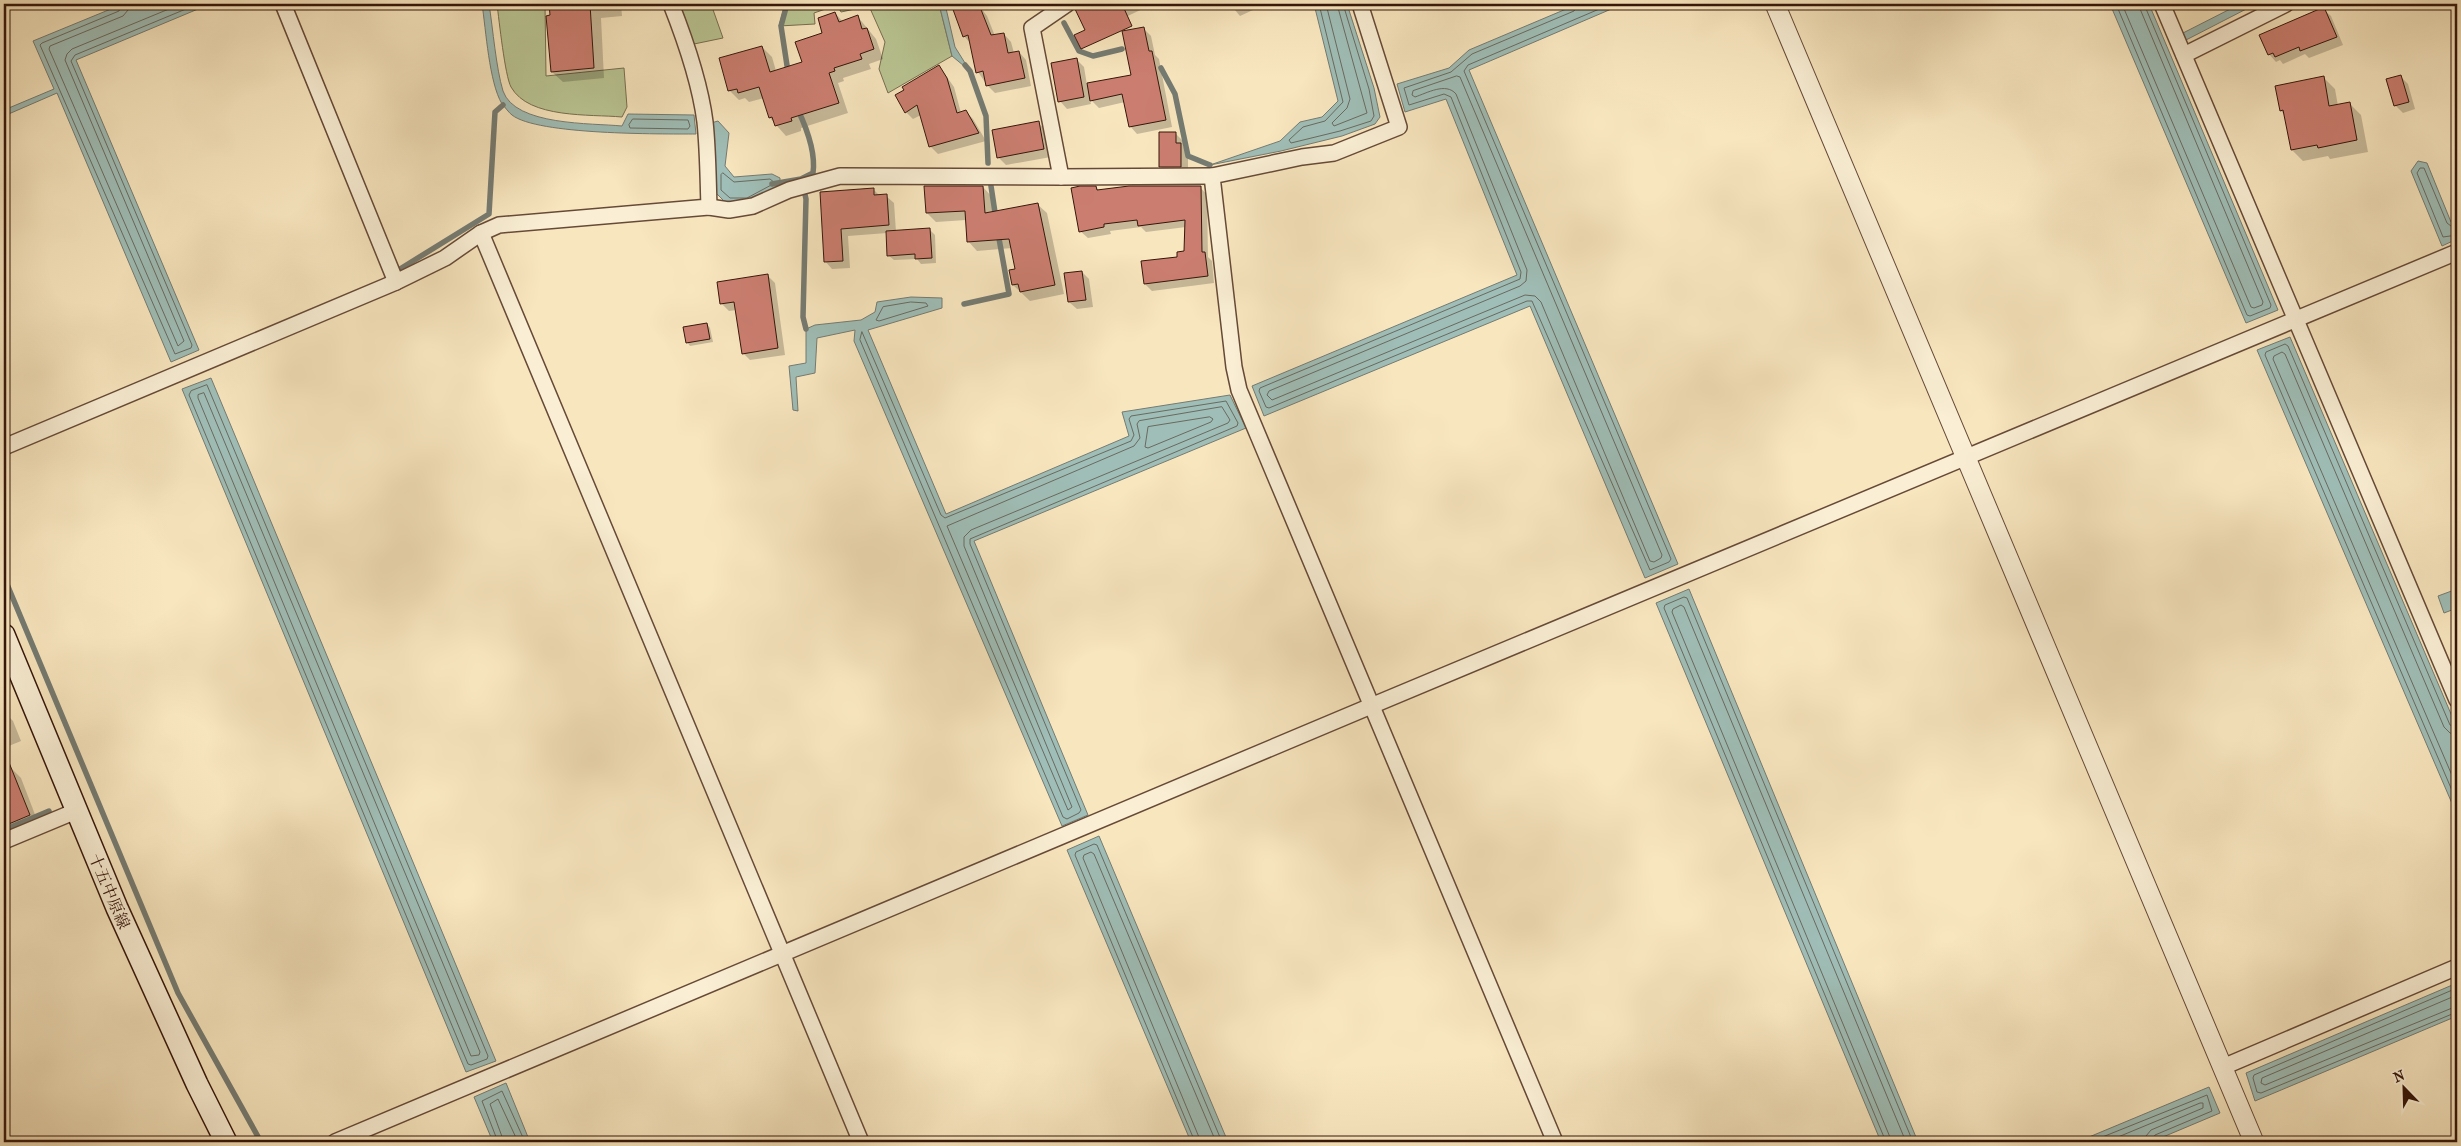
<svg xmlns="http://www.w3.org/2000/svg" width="2461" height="1146" viewBox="0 0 2461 1146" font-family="'IM FELL French Canon','Noto Serif JP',serif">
  <rect width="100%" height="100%" fill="#f8e6bf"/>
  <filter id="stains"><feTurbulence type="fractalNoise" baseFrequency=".004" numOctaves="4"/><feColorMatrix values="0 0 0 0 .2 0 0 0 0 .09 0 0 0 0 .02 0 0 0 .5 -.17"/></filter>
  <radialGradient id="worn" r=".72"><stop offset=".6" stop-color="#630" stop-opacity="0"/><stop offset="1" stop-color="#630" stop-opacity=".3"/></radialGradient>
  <g fill="#bac694" stroke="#786e4f">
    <path d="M 497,4 L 545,4 L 546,76 L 624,68 L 627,107 L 622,117 C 590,114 529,119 511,87 C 505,76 499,20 497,4 Z"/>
    <polygon points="680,4 711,4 723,38 694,44"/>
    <polygon points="785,4 939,4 952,56 888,93 879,69 885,42 869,6 841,12 837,5 814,13 815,24 779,26"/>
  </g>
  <g fill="#9fbeb7" stroke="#757b72">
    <polygon points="123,4 210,4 76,60 199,350 171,362 57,93 4,116 4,110 54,89 33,41"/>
    <path d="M 482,4 L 489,4 C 493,29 496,68 503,91 C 515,126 592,123 622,126 L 628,114 L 694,115 L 696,134 C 661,134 537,135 512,115 C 509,113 505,107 502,104 C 489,82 486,30 482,4 Z"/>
    <polygon points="939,4 945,4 955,47 970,71 952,56"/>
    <polygon points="1314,4 1347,4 1374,88 1380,117 1375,124 1342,136 1281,151 1210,165 1280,141 1300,122 1322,117 1338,101"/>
    <polygon points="1578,4 1623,4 1469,70 1678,564 1645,578 1530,306 1264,416 1252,386 1517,275 1446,99 1405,112 1397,84 1449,68 1469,50"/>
    <polygon points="2110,4 2149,4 2278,310 2246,323"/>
    <polygon points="2240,4 2256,4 2186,40 2183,33"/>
    <polygon points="718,121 729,133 725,166 734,177 772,174 780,178 780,188 748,203 727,204 716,193 711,123"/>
    <polygon points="2418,161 2427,163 2451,222 2457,219 2457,239 2442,246 2411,171"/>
    <polygon points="911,297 942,298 942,308 868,330 946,514 1129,436 1122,412 1230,395 1246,428 974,541 1088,815 1062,826 854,341 855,330 817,338 815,373 796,377 798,411 793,410 789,366 806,363 806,329 815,325 861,320 875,312 877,302"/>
    <polygon points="2290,337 2457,728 2457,815 2257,350"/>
    <polygon points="211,378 496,1061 466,1072 182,389"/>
    <polygon points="1689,589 1918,1142 1881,1142 1656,603"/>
    <polygon points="2457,589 2457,608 2444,613 2438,596"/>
    <polygon points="1099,836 1228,1142 1191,1142 1067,850"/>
    <polygon points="2457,983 2457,1016 2255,1101 2246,1073"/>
    <polygon points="506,1083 530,1142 493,1142 474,1097"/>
    <polygon points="2209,1087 2220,1113 2151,1142 2077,1142"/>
  </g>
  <g fill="#0003">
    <polygon points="550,4 621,4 622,16 601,18 604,78 563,82 552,72"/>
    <polygon points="952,4 978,4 987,16 995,36 1004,34 1011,42 1014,53 1019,52 1026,60 1031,86 995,93 987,85 978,72 971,44 964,36"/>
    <polygon points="1090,4 1153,4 1092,33 1077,10"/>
    <polygon points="1214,4 1230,4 1220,9"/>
    <polygon points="1230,4 1266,4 1240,16"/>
    <polygon points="2323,9 2331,16 2343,45 2309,58 2305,54 2283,64 2280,60 2276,62 2269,54"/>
    <polygon points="835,13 843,22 858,17 876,39 883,59 869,64 871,69 843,78 844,81 838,83 848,113 801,128 801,131 786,136 770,118 764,98 749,102 745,98 739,100 729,90 762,47 772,57 776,71 803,63 824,34"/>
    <polygon points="1143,28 1151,36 1155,55 1159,59 1172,127 1137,134 1130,126 1125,102 1099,108 1089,98 1091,104 1067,109 1060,101 1076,59 1084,67 1087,85 1132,76"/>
    <polygon points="939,66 954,87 961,113 965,111 973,119 986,141 938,154 930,146 921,115 913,119 906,112"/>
    <polygon points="2323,77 2335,89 2338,106 2349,103 2361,115 2368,152 2330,159 2328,156 2303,161 2292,150 2285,115 2281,111"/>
    <polygon points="2401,77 2408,84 2415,109 2403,113 2395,105"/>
    <polygon points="1038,123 1046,130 1051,157 1006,165 999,158"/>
    <polygon points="1176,134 1183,141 1183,146 1188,152 1188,174 1168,174 1160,166"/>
    <polygon points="983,187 992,197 993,213 1037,204 1047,213 1064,294 1030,301 1013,285 1011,271 1016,270 1012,248 977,251 968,241 966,220 936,222 927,213"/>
    <polygon points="1096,187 1099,191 1200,187 1207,195 1208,257 1212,261 1214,283 1152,291 1145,284 1186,252 1186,227 1146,232 1141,227 1110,231 1111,234 1088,238 1080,231"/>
    <polygon points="873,189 880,196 886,196 894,203 896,232 929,229 935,235 936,263 921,264 917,259 894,260 888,255 887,233 848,236 850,268 832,269 825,261 821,194"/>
    <polygon points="1082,272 1089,279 1093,307 1077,309 1069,302"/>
    <polygon points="768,276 775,283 785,355 750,360 743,353 737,310 729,311 722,304 719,283"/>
    <polygon points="707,324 710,328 713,342 690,346 687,342"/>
    <polygon points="4,712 13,721 21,741 4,748"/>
    <polygon points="11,768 21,778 39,825 4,840 4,770"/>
  </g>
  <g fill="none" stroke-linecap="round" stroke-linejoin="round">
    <g stroke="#6a6a60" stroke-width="1">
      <polyline points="122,4 119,11 42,43 40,45 175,354 191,348 192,345 71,61 75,55 198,4"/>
      <polyline points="129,4 128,10 123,16 50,46 49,49 178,346 184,341 65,60 67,54 72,49 181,4"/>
      <polyline points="1319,4 1343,102 1325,121 1303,127 1289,140 1291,143 1340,131 1371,121 1374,116 1369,89 1343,4"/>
      <polyline points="1326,4 1350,99 1347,108 1332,123 1334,126 1367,113 1337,4"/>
      <polyline points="1578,4 1574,11 1472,54 1451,72 1404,88 1409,105 1444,94 1451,97 1521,272 1520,279 1260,388 1259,391 1266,407 1269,408 1527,301 1532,301 1650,570 1669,562 1671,559 1464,71 1468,65 1611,4"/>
      <polyline points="2116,4 2247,315 2250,316 2270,308 2271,305 2144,4"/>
      <polyline points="2122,4 2251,307 2254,308 2262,305 2263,302 2138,4"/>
      <path d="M 1457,76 L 1460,77 L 1662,555 L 1661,558 L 1654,562 L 1650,561 L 1541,302 L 1535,296 L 1525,295 L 1272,400 L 1267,395 L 1269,391 L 1520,286 L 1526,281 L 1527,270 L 1456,94 C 1446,82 1427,93 1415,97 L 1412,95 L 1413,91 Z"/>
      <polygon points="633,119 688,120 690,126 688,129 630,128 629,125"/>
      <polygon points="723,173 734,182 770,179 775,183 747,198 730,198 721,190 721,175"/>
      <polyline points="2457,225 2451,226 2447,223 2424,168 2420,168 2417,173 2443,237 2457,235"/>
      <polygon points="911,302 926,303 928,306 879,321 876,320 883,307"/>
      <polygon points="862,332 941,515 945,518 1131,441 1134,435 1129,419 1131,416 1226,401 1238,423 1237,426 970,539 970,544 1081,810 1079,813 1067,819 1063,817 860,340"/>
      <polygon points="207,385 488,1056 487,1059 471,1065 468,1064 189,395 191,391"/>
      <polygon points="204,393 480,1052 479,1055 471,1056 198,398 198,395"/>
      <polygon points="1222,407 1230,420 1228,423 971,530 964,537 964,546 1072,807 1068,810 947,526 1134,446 1140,438 1137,424 1139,421"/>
      <polygon points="1210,417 1213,419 1211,422 1148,448 1145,447 1148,427"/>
      <polyline points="2457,728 2450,725 2288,346 2285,344 2266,352 2265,355 2457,802"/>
      <polyline points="2457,735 2450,733 2444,727 2285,354 2282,352 2274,356 2273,359 2457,787"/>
      <polyline points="2457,988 2254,1075 2253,1078 2257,1092 2261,1093 2457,1012"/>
      <polyline points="2457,995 2262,1078 2261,1083 2265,1085 2457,1006"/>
      <polyline points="498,1142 482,1101 502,1091 525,1142"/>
      <polyline points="504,1142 490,1104 498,1099 518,1142"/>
      <polyline points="1195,1142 1075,855 1076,852 1094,844 1097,845 1222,1142"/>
      <polyline points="1201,1142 1083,858 1084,855 1091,852 1094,854 1216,1142"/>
      <polyline points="1886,1142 1664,608 1665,605 1684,597 1687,598 1913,1142"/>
      <polyline points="1892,1142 1672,612 1673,609 1681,605 1684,607 1906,1142"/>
      <polyline points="2090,1142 2207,1095 2212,1111 2155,1135 2151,1142"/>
      <polyline points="2106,1142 2200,1103 2203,1103 2203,1108 2151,1130 2146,1136 2145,1142"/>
    </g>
    <g stroke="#757b72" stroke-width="5.5">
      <polyline points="787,4 781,26 788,72"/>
      <polyline points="1064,23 1079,51 1093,56 1122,49"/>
      <polyline points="965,65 970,71 986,116 988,163"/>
      <polyline points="1161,68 1175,94 1188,156 1210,165"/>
      <path d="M 772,184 L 801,179 L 813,173 C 816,152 807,129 798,110"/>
      <polyline points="991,186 996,219"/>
      <polyline points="804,190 806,199 803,317 806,329"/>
      <polyline points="400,269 489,214 495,112 503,105"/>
      <polyline points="964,304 1009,294 998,233"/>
      <polyline points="4,577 178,993 261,1142"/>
      <polyline points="4,830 49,811"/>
    </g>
  </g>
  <g fill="#cb7e70" stroke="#35160a">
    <polygon points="549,4 590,4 594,68 551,72 546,16 550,15"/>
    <polygon points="951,4 974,4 976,9 980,7 991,35 1004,33 1008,53 1019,51 1025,78 986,86 983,71 976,73 968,35 963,37"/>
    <polygon points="1087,4 1122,4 1132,26 1081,49 1074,35 1085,30 1075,9"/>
    <polygon points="2324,7 2337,37 2300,51 2299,47 2275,57 2273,53 2268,55 2259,35"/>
    <polygon points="835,12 839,22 858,15 862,29 867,28 874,49 860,54 862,59 834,68 835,71 829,73 839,103 791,118 792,121 775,126 772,117 769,118 759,87 738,93 737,89 728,91 719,58 762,46 770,72 802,62 795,42 822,33 818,18"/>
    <polygon points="1144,27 1149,51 1152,51 1166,120 1129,127 1122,94 1090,101 1087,83 1131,75 1122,31"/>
    <polygon points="1077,58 1084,97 1058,102 1051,63"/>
    <polygon points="939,65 947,78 957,113 966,110 979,133 929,147 917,105 905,113 895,95 904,90 902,87"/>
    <polygon points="2401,75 2409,102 2394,106 2386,79"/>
    <polygon points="2324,76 2329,106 2350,102 2357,140 2318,148 2317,145 2291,150 2283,110 2280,111 2275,86"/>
    <polygon points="1039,121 1044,149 997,158 992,130"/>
    <polygon points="1159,132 1176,132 1176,143 1181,143 1181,167 1159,167"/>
    <polygon points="924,186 983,186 985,213 1038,203 1055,285 1020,292 1018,284 1012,285 1009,270 1015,269 1009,239 967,242 965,211 926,213"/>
    <polygon points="1080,186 1096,186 1097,190 1129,186 1201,186 1202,252 1205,252 1208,276 1144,284 1141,261 1177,257 1177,252 1184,251 1185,220 1138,226 1137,220 1104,224 1104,227 1079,232 1071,188"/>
    <polygon points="874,188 874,195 887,194 889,225 841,229 843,261 824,262 820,192"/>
    <polygon points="930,228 932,258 915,259 915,254 887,256 886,231"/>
    <polygon points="1082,271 1086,300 1068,302 1064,273"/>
    <polygon points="768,274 778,348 742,354 734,302 720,304 717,282"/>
    <polygon points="707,323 710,339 686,343 683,327"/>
    <polygon points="4,750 30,815 4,826"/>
  </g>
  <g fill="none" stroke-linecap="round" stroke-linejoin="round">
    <g stroke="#664a37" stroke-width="18">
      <g id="minor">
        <polyline points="283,4 396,282"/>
        <polyline points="1067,4 1032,28 1061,177 1212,176"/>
        <polyline points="1360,4 1399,127 1334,153 1302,157 1212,176 1234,367 1239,390 1555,1142"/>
        <polyline points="2162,4 2457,700"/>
        <polyline points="2184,55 2286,4"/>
        <polyline points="709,207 729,210 753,206 789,190 840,176 1061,177"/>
        <polyline points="481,233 861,1142"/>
        <path d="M 4,447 L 396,282 L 445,258 L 481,233 L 499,225 L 709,207 C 708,179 708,150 705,122 C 700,82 686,42 671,4"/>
        <polyline points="4,841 76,811"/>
        <polyline points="2223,1067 2457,967"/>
        <polyline points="335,1142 1371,706 2457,252"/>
      </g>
    </g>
    <g stroke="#664a37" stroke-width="21">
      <path id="tertiary" d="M 1775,4 C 1934,383 2095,762 2254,1142"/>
    </g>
    <g stroke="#35160a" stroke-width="24">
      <polyline id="secondary" points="4,635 117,908 197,1084 226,1142"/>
    </g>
    <use href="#minor" stroke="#faefd5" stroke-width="15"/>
    <use href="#tertiary" stroke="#faefd5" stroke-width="19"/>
    <use href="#secondary" stroke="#faefd5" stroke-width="21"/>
  </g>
  <g text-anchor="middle" stroke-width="4" stroke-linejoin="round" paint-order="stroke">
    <g font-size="16" fill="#35160a" stroke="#faefd5">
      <text transform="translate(110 891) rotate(67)" y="6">十五中原線</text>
    </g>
  </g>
  <rect width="2461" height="1146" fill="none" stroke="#f8e6bf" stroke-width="20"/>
  <rect x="5" y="5" width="2451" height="1136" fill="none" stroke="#35160a" stroke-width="2.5"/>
  <rect x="10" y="10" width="2441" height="1126" fill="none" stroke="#35160a"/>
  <g transform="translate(2404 1088) rotate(337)" stroke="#faefd5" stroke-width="4" paint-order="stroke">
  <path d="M0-4L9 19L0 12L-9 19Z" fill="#35160a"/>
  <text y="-8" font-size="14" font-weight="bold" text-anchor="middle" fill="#35160a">N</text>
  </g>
  <rect width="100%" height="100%" filter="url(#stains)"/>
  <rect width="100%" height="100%" fill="url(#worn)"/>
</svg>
